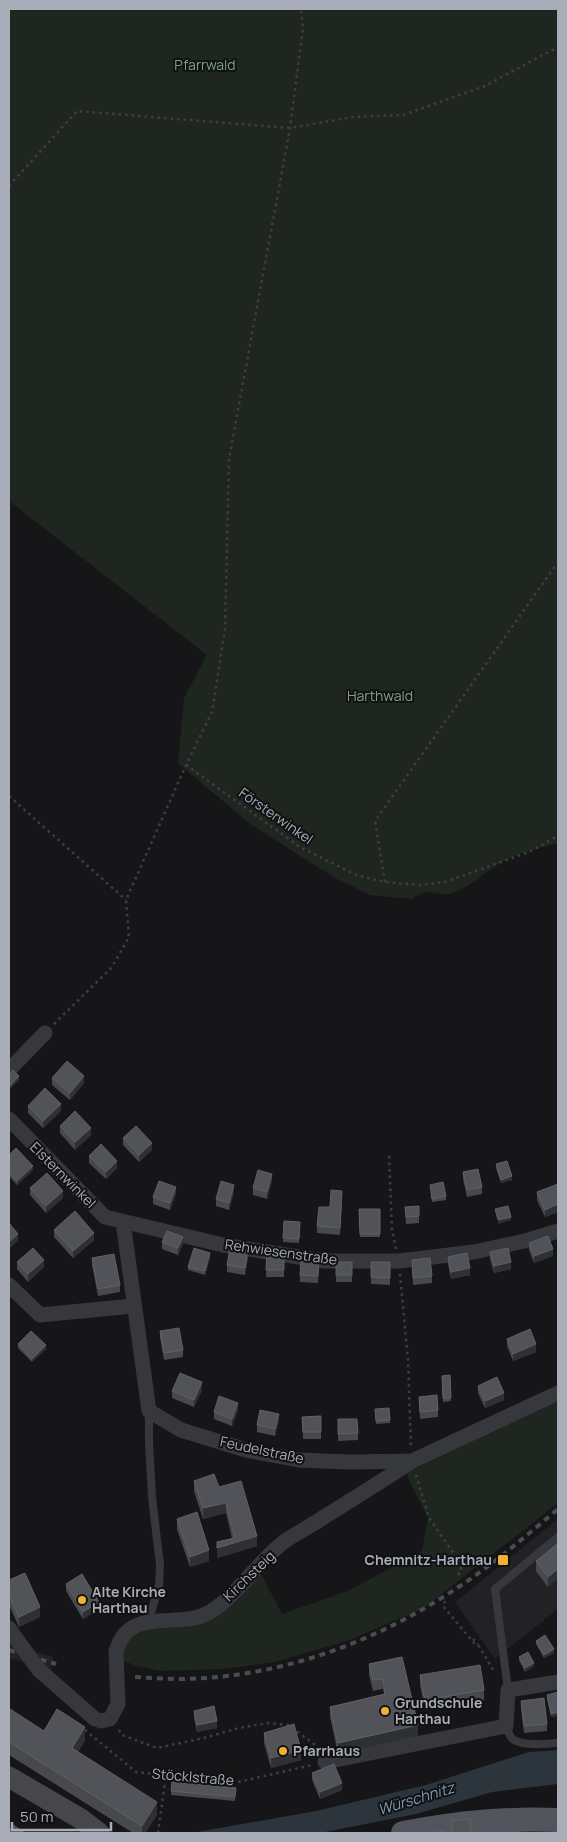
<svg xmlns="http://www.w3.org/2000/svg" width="567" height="1842" viewBox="0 0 567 1842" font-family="Manrope,sans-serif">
  <rect width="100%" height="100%" fill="#161618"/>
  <g fill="#222225">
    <polygon points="558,1519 558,1609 495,1659 455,1602"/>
    <polygon points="9,1643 53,1657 52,1672 9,1658"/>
  </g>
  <g fill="#1e261f">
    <path d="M 9,9 L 558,9 L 558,843 C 542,848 514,854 500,863 C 483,874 472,886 452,893 C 438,898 429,885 412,899 L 370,895 L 335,878 L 250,824 L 178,763 L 184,698 L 207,655 L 9,501 Z"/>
    <polygon points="558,1393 558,1503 424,1608 347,1641 275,1662 223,1669 161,1671 136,1666 122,1660 123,1648 136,1632 151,1627 171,1628 189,1625 260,1572 282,1614 348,1591 422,1551 428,1518 407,1476 412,1461"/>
  </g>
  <polygon fill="#2c353c" points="558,1750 558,1784 492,1792 416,1814 320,1833 191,1833 316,1811 426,1785 529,1752"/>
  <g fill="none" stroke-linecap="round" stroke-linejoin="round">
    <g stroke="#3d3f44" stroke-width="2.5" stroke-dasharray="2.5 4" stroke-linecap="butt">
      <polyline points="9,186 77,111 290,128 353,117 403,115 485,86 558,47"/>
      <polyline points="186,765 300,847 356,875 385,882 421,885 445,882 529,852 558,836"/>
      <polyline points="9,796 126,900"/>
      <polyline points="385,882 375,821 558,562"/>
      <polyline points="54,1024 112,967 129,937 126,900 186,765 212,712 225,629 229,459 290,128 303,28 301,9"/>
      <polyline points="389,1156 392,1230 396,1249"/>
      <polyline points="400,1274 408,1360 411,1448"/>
      <polyline points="416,1475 429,1518 461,1564 461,1572 455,1577"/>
      <polyline points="445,1601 443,1606 474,1643 479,1646 495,1673"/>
      <polyline points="473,1639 478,1645"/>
      <polyline points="85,1730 136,1772 234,1783 312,1765"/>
      <polyline points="119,1730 122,1735 157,1748 204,1738 239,1728 268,1723 288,1725 313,1743 320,1751"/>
      <polyline points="158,1833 166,1775"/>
    </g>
    <g stroke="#37383d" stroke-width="8">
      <polyline points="149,1411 149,1443 152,1497 160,1565 159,1585 149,1620"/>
      <polyline points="508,1690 495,1589 558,1537"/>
      <path d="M 506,1726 C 507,1729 509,1734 511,1737 C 518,1747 547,1744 558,1743"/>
    </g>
    <g stroke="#37383d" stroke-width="15">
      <polyline points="9,1070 45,1033"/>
      <polyline points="9,1119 105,1217 223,1245 324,1261 399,1261 474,1252 525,1241 558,1231"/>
      <polyline points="123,1222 149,1411 181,1430 246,1450 299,1460 350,1462 412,1461 558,1393"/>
      <polyline points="9,1285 40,1315 133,1306"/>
      <polyline points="9,1628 20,1644"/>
      <path d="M 39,1670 L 95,1719 L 101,1721 L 110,1719 L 118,1704 L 116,1652 C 128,1604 179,1631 210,1612 C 237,1596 259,1560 285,1541 C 297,1533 311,1526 324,1517 C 353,1499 382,1481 411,1462"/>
      <polyline points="325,1762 506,1726 508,1690 558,1682"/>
    </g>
    <polyline stroke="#45474d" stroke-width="21" points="9,1777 81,1819 99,1833"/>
    <path stroke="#53555c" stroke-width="24" d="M 403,1833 C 457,1823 502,1818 558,1820"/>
    <g stroke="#4a4c52" stroke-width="4" stroke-dasharray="6 5" stroke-linecap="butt">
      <polyline points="9,1650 56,1664"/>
      <path d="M 135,1677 C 151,1678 167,1679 184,1679 C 284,1677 381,1640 463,1584 C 496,1562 527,1535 558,1509"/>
    </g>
    <polyline stroke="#37383d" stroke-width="15" points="20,1644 39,1670"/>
  </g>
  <g fill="#47494d">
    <polygon points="52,1078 84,1083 70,1100 52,1085"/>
    <polygon points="28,1106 61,1111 43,1128 28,1113"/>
    <polygon points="60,1126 91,1135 75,1150 60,1133"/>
    <polygon points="123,1138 152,1150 139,1162 123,1145"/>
    <polygon points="9,1155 33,1170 17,1185 9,1176"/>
    <polygon points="89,1156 117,1168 106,1179 89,1163"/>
    <polygon points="496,1164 512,1180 501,1183 496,1168"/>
    <polygon points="463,1172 482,1187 482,1194 467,1197 463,1179"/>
    <polygon points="272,1181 267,1199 253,1195 253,1188"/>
    <polygon points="558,1184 558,1212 545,1217 537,1200 537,1192"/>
    <polygon points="430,1185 446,1196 446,1200 432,1202"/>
    <polygon points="30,1188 63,1198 46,1213 30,1195"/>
    <polygon points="234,1192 229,1210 216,1206 216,1199"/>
    <polygon points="176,1194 170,1210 153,1204 153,1197"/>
    <polygon points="342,1198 340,1235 317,1233 317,1226 330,1207"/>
    <polygon points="419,1206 419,1223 406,1224 405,1207"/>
    <polygon points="359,1209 380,1209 380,1237 360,1237"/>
    <polygon points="284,1221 300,1222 299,1243 283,1242"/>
    <polygon points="54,1230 94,1240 73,1258 54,1237"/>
    <polygon points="162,1242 183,1244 178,1255 162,1249"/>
    <polygon points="529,1243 553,1256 534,1263 529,1250"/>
    <polygon points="490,1252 511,1269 494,1273 490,1259"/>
    <polygon points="267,1253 284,1254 284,1277 266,1277"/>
    <polygon points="210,1257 205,1275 188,1270 188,1267"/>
    <polygon points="448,1257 470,1275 451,1279 448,1264"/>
    <polygon points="92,1258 120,1285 120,1292 98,1296 92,1265"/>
    <polygon points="248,1258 245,1275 227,1272 227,1265"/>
    <polygon points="412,1260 432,1276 432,1283 413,1285"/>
    <polygon points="17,1262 44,1267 28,1282 17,1269"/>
    <polygon points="352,1262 352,1282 336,1282 336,1275"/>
    <polygon points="371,1262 390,1262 390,1285 371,1284"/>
    <polygon points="319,1266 318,1283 300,1282 300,1275"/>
    <polygon points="160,1331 183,1350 183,1357 164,1360 160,1338"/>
    <polygon points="507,1339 536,1352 513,1361 507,1346"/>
    <polygon points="18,1344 46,1349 32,1362 18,1348"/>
    <polygon points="450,1375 451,1401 443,1402 442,1376"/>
    <polygon points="478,1386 504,1400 485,1408 478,1393"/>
    <polygon points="202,1390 194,1407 172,1398 172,1391"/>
    <polygon points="419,1397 438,1410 438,1417 420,1419"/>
    <polygon points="375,1409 390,1420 390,1423 376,1424"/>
    <polygon points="238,1410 232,1426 214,1419 214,1412"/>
    <polygon points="321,1416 321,1439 303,1439 302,1417"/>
    <polygon points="338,1419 358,1433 358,1440 338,1441"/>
    <polygon points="279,1421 275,1436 257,1432 257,1425"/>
    <polygon points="194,1481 219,1487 257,1546 217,1558 217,1542 232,1538 226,1513 203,1519 194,1491"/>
    <polygon points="177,1519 209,1561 190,1567 177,1529"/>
    <polygon points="558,1543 548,1587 536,1571 536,1561"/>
    <polygon points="9,1580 40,1617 19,1627 9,1605"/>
    <polygon points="66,1584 99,1609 83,1619 66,1591"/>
    <polygon points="536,1641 554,1653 544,1658 536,1644"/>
    <polygon points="402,1657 418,1736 338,1754 330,1717 330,1707 384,1694 383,1689 373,1691 369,1675 369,1664"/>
    <polygon points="519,1657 534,1666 525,1672 519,1660"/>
    <polygon points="420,1675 484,1690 484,1700 425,1710 420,1685"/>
    <polygon points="558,1692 558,1716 551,1717 547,1699 547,1695"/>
    <polygon points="521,1701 547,1724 547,1731 524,1733 521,1708"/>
    <polygon points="9,1711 44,1731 85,1740 78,1752 157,1815 145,1833 133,1833 9,1755"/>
    <polygon points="194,1711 217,1728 197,1732 194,1718"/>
    <polygon points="264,1733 301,1760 271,1768 264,1743"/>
    <polygon points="312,1773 342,1790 320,1799 312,1780"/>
    <polygon points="172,1782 236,1788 235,1801 171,1795"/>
  </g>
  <g fill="#2f3033">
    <polygon points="19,1076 19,1080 9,1090 9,1087"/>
    <polygon points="84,1076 84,1083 70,1100 70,1093"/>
    <polygon points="61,1104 61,1111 43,1128 43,1121"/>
    <polygon points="91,1128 91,1135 75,1150 75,1142"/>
    <polygon points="152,1143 152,1150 139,1162 139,1155"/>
    <polygon points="117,1161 117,1168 106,1179 106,1172"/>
    <polygon points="33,1166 33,1170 17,1185 17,1181"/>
    <polygon points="272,1174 272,1181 267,1199 267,1192"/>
    <polygon points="512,1176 512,1180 501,1183 501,1180"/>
    <polygon points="234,1185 234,1192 229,1210 229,1203"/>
    <polygon points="176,1187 176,1194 170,1210 170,1203"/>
    <polygon points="63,1191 63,1198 46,1213 46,1206"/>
    <polygon points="558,1204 558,1212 545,1217 545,1210"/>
    <polygon points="511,1217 511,1220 498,1224 498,1220"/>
    <polygon points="94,1233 94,1240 73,1258 73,1251"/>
    <polygon points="18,1234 18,1241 9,1249 9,1242"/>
    <polygon points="183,1237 183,1244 178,1255 178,1248"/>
    <polygon points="553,1249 553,1256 534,1263 534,1256"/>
    <polygon points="248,1251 248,1258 245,1275 245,1268"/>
    <polygon points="210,1253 210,1257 205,1275 205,1271"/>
    <polygon points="44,1260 44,1267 28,1282 28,1274"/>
    <polygon points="511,1262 511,1269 494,1273 494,1266"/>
    <polygon points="470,1268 470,1275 451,1279 451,1272"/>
    <polygon points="536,1344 536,1352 513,1361 513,1354"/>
    <polygon points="46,1345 46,1349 32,1362 32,1359"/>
    <polygon points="202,1382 202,1390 194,1407 194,1400"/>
    <polygon points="504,1393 504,1400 485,1408 485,1401"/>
    <polygon points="238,1403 238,1410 232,1426 232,1419"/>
    <polygon points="279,1414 279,1421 275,1436 275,1429"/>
    <polygon points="226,1503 226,1513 203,1519 203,1508"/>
    <polygon points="257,1536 257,1546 217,1558 217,1548"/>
    <polygon points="209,1550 209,1561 190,1567 190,1557"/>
    <polygon points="558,1569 558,1579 548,1587 548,1577"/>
    <polygon points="99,1602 99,1609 83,1619 83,1612"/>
    <polygon points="40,1607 40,1617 19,1627 19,1617"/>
    <polygon points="554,1649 554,1653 544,1658 544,1655"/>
    <polygon points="534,1663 534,1666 525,1672 525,1668"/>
    <polygon points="558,1712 558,1716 551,1717 551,1714"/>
    <polygon points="217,1721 217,1728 197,1732 197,1725"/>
    <polygon points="418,1725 418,1736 338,1754 338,1743"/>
    <polygon points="85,1727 85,1740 72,1761 72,1748"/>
    <polygon points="301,1750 301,1760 271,1768 271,1758"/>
    <polygon points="342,1783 342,1790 320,1799 320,1792"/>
    <polygon points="157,1802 157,1815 145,1833 142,1833 142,1826"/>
  </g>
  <g fill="#525359" stroke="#5f6168">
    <polygon points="67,1061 84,1076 70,1093 52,1078"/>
    <polygon points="13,1070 19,1076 9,1087 9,1074"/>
    <polygon points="45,1088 61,1104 43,1121 28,1106"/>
    <polygon points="75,1111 91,1128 75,1142 60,1126"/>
    <polygon points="136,1126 152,1143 139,1155 123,1138"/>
    <polygon points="101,1144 117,1161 106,1172 89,1156"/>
    <polygon points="16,1148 33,1166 17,1181 9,1172 9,1155"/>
    <polygon points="507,1161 512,1176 501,1180 496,1164"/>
    <polygon points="478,1169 482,1187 467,1190 463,1172"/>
    <polygon points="258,1170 272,1174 267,1192 253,1188"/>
    <polygon points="47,1173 63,1191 46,1206 30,1188"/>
    <polygon points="159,1181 176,1187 170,1203 153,1197"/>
    <polygon points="221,1181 234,1185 229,1203 216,1199"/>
    <polygon points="443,1182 446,1196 432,1199 430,1185"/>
    <polygon points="558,1184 558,1204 545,1210 537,1192"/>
    <polygon points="331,1190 342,1191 340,1228 317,1226 319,1207 330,1207"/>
    <polygon points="419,1206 419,1216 406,1217 405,1207"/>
    <polygon points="508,1206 511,1217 498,1220 495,1209"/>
    <polygon points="359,1209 380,1209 380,1234 360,1234"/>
    <polygon points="75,1211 94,1233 73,1251 54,1230"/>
    <polygon points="284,1221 300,1222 299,1239 283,1238"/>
    <polygon points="9,1223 18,1234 9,1242"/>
    <polygon points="167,1231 183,1237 178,1248 162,1242"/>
    <polygon points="548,1236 553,1249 534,1256 529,1243"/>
    <polygon points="33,1248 44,1260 28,1274 17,1262"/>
    <polygon points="194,1248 210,1253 205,1271 188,1267"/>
    <polygon points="230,1248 248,1251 245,1268 227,1265"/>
    <polygon points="508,1248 511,1262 494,1266 490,1252"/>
    <polygon points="267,1253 284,1254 284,1270 266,1270"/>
    <polygon points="467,1253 470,1268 451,1272 448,1257"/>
    <polygon points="114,1254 120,1285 98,1289 92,1258"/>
    <polygon points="301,1258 319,1259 318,1276 300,1275"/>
    <polygon points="430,1258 432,1276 413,1278 412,1260"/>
    <rect x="336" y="1262" width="16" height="13"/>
    <polygon points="371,1262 390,1262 390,1278 371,1277"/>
    <polygon points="179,1328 183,1350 164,1353 160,1331"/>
    <polygon points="530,1329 536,1344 513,1354 507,1339"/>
    <polygon points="31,1331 46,1345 32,1359 18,1344"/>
    <polygon points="180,1373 202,1382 194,1400 172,1391"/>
    <polygon points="450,1375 451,1398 443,1398 442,1376"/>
    <polygon points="497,1377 504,1393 485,1401 478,1386"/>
    <polygon points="437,1395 438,1410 420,1412 419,1397"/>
    <polygon points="219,1396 238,1403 232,1419 214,1412"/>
    <polygon points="389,1408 390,1420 376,1421 375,1409"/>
    <polygon points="260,1410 279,1414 275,1429 257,1425"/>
    <polygon points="321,1416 321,1432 303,1432 302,1417"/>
    <polygon points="338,1419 357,1419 358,1433 338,1434"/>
    <polygon points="214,1474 219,1487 241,1481 257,1536 217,1548 217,1542 235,1538 226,1503 203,1508 194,1481"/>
    <polygon points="197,1512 209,1550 190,1557 177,1519"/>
    <polygon points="558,1543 558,1569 548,1577 536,1561"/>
    <polygon points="25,1573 40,1607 19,1617 9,1595 9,1580"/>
    <polygon points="82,1574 99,1602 83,1612 66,1584"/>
    <polygon points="545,1635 554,1649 544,1655 536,1641"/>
    <polygon points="528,1652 534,1663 525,1668 519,1657"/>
    <polygon points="402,1657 418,1725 338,1743 330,1707 385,1694 383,1679 373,1680 369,1664"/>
    <polygon points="480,1665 484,1690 425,1700 420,1675"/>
    <polygon points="558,1692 558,1712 551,1714 547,1695"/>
    <polygon points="544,1698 547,1724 524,1726 521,1701"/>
    <polygon points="214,1706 217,1721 197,1725 194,1711"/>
    <polygon points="10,1709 44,1731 57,1709 85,1727 72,1748 157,1802 142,1826 9,1742 9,1711"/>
    <polygon points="294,1724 301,1750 271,1758 264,1733"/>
    <polygon points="334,1764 342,1783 320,1792 312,1773"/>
    <polygon points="172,1782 236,1788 235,1797 171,1791"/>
    <polygon points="470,1819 471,1833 453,1833 451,1821"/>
    <polygon points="13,1825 25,1833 9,1833 9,1832"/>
    <polygon points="444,1831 444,1833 429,1833"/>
  </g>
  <g fill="#f2b134" stroke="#111113" stroke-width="2">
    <rect x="497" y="1554" width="12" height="12" rx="2.5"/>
    <circle cx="82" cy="1600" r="5"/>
    <circle cx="385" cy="1711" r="5"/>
    <circle cx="283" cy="1751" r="5"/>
  </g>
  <g text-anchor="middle" stroke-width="4" stroke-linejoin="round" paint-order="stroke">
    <g font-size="14" fill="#7fa381" stroke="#111113">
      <text x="205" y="70">Pfarrwald</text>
      <text x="380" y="701">Harthwald</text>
    </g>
    <g font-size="14" fill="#a8adb8" stroke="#111113">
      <text transform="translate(276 816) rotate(35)" y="5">Försterwinkel</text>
      <text transform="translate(63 1175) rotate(45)" y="5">Elsternwinkel</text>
      <text transform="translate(281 1252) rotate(8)" y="5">Rehwiesenstraße</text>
      <text transform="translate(262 1450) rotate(12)" y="5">Feudelstraße</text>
      <text transform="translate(249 1576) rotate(-44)" y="5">Kirchsteig</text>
      <text transform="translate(193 1777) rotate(5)" y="5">Stöcklstraße</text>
    </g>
    <g font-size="14" font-weight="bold" fill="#a8adb8" stroke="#111113" text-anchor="start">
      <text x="492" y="1565" text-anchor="end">Chemnitz-Harthau</text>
      <text x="92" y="1597">Alte Kirche<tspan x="92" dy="16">Harthau</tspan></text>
      <text x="395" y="1708">Grundschule<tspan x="395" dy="16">Harthau</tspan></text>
      <text x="293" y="1756">Pfarrhaus</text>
    </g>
    <g font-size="15" font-style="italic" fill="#7f9bb3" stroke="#111113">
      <text transform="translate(416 1799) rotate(-17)" y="5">Würschnitz</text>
    </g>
  </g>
  <rect width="567" height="1842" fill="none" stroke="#a8adb8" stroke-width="20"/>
  <path d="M12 1822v8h99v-8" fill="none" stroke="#a8adb8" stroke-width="2.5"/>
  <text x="20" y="1822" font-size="15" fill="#a8adb8" stroke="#111113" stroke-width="4" paint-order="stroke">50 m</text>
</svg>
